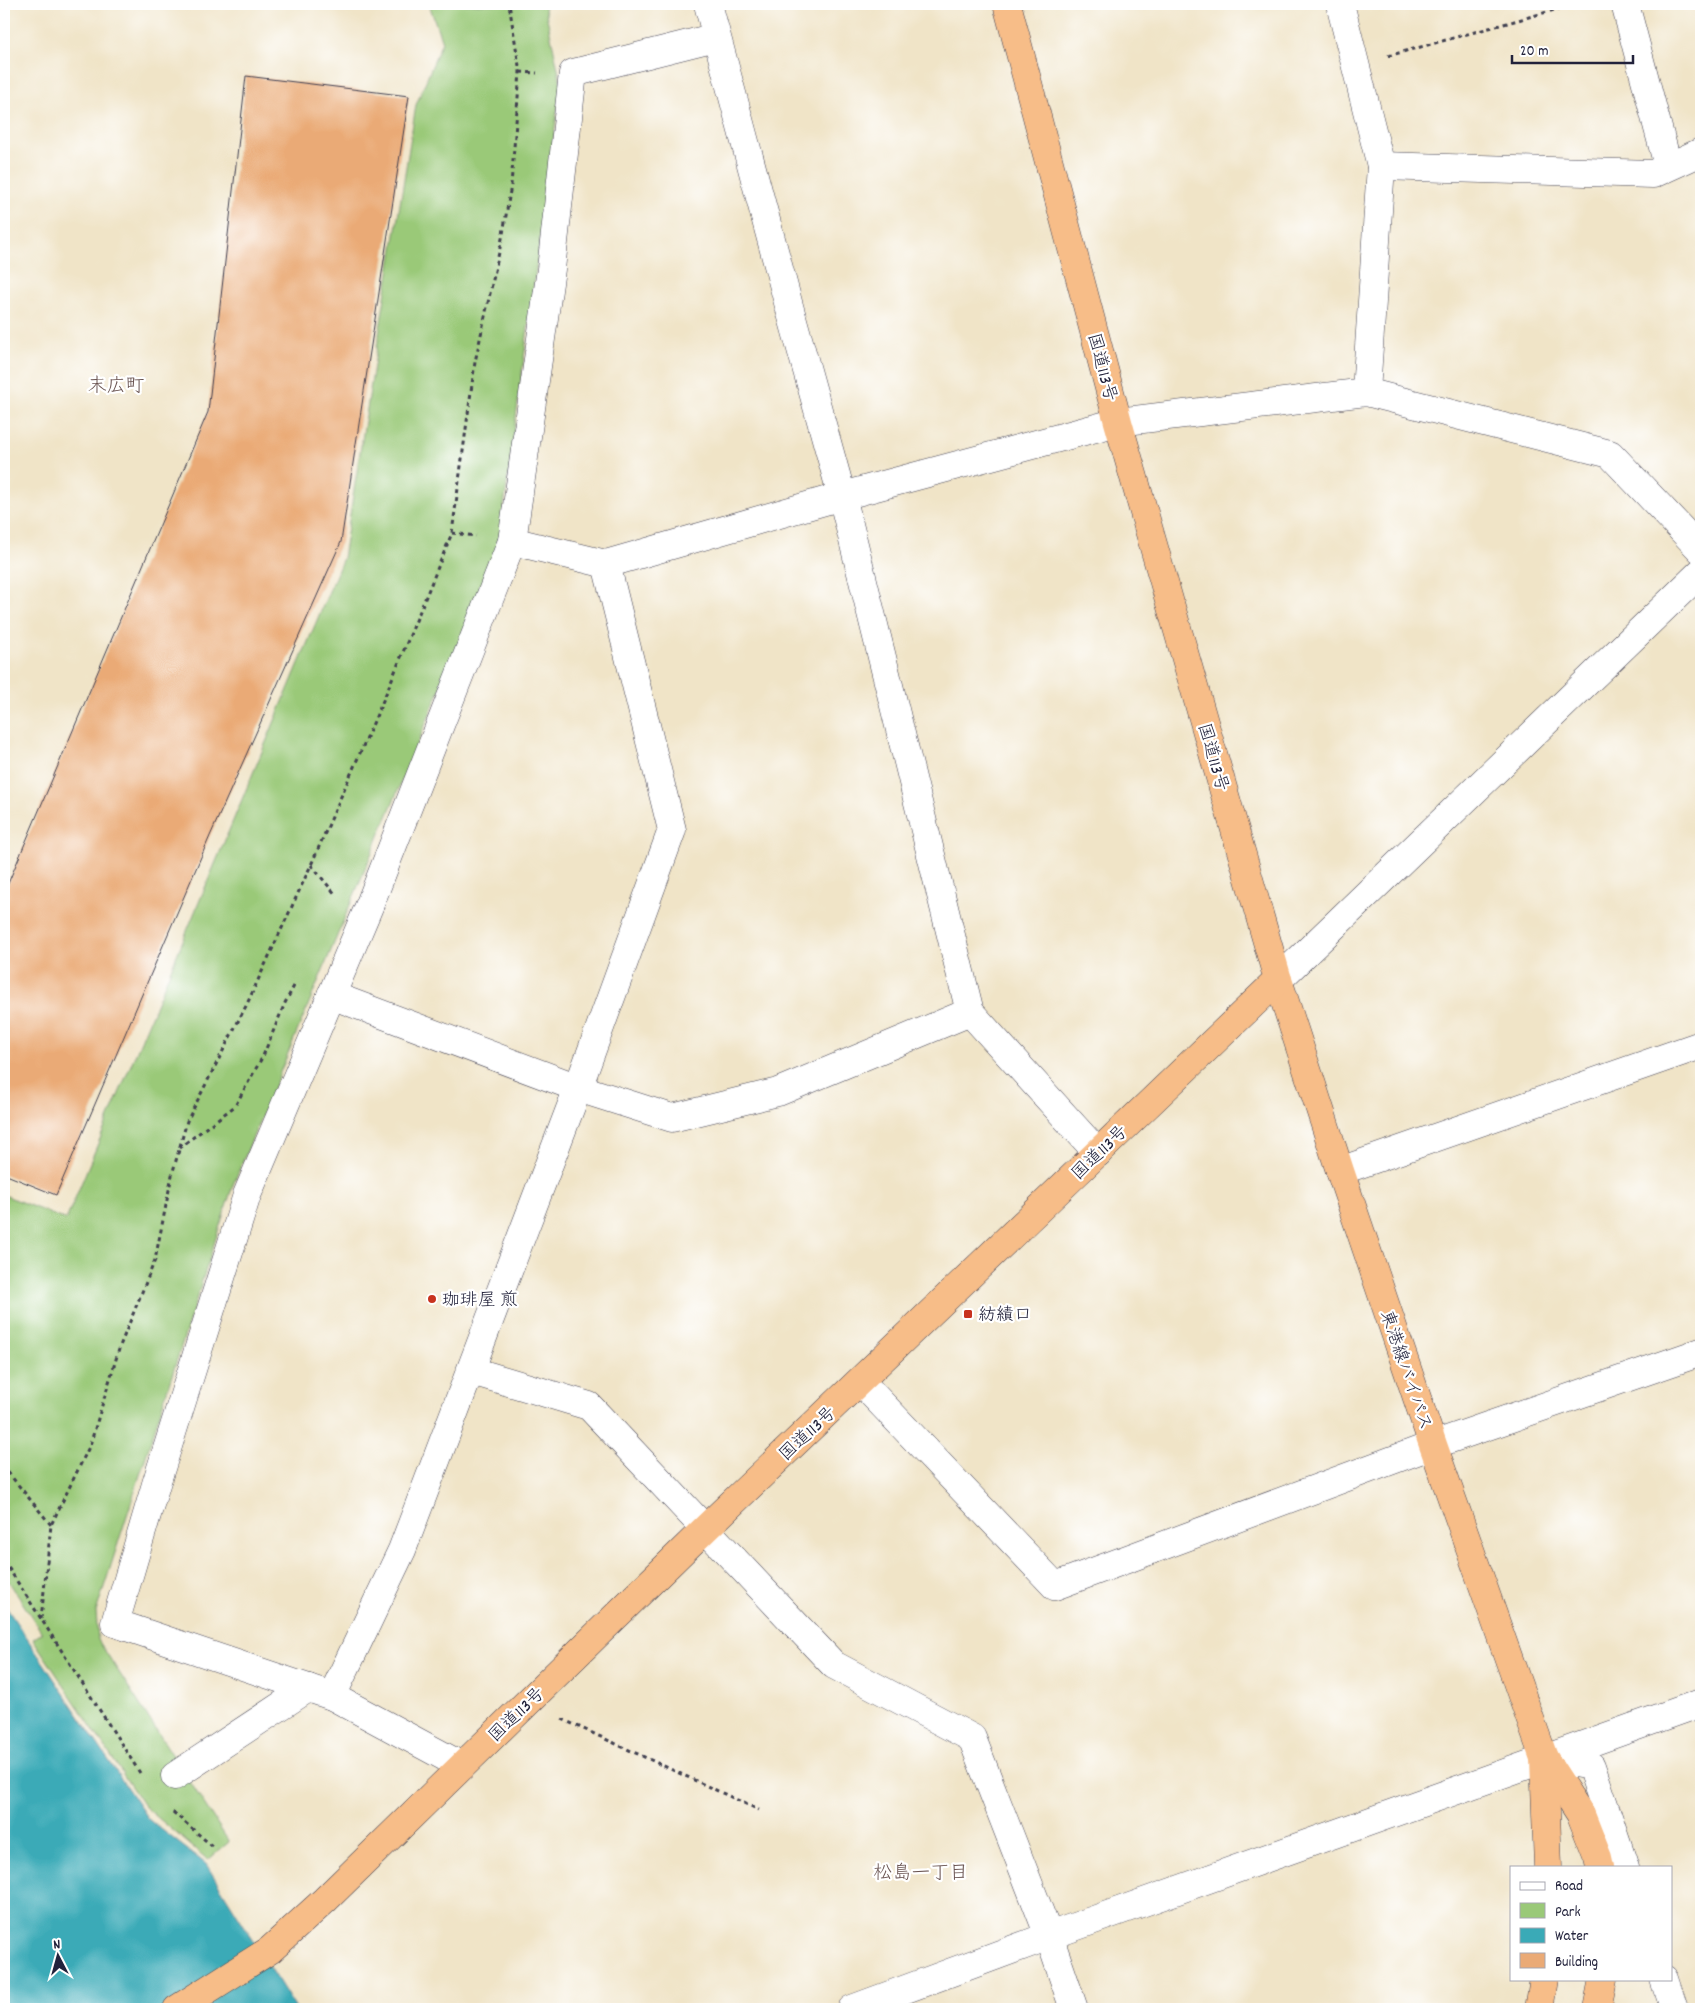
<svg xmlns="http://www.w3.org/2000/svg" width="1705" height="2013" viewBox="0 0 1705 2013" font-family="Dekko,'Klee One',sans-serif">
  <rect width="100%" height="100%" fill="#fff"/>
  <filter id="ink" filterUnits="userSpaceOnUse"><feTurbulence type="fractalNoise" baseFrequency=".02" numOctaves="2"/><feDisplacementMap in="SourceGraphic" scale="10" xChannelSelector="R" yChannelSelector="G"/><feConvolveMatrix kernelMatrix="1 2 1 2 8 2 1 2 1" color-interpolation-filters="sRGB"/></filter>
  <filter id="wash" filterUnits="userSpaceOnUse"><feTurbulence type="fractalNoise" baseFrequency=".0096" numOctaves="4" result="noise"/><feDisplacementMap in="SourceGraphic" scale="20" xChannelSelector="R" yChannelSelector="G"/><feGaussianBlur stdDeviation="1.12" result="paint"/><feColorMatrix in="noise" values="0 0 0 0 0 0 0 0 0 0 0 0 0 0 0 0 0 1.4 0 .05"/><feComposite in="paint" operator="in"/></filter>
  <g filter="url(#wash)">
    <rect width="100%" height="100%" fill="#f0e4c7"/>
    <polygon fill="#9ac978" stroke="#5e765a" points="429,4 544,4 561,83 498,551 233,1185 96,1612 98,1640 229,1842 208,1860 144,1806 33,1639 42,1633 4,1574 4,1195 66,1220 343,558 416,105 442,42"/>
    <polygon fill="#3aaab7" stroke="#2e6679" points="4,1604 148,1819 206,1864 296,2009 4,2009"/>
    <g id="blocks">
      <polygon fill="#eaaa76" points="246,76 409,96 341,542 210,836 56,1195 4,1174 4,893 208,412"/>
    </g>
  </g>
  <g filter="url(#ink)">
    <use href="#blocks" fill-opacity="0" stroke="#413f50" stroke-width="1"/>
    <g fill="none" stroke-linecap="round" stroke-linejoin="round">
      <g stroke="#413f50" stroke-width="29">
        <g id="minor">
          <polyline points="708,4 789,306 842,496 970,1012 1098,1153"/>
          <polyline points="1340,4 1381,166 1366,392"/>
          <polyline points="1625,4 1668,166"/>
          <polyline points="1381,166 1653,174 1701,152"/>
          <polyline points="512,541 606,564 842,496 1118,422 1366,392 1610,454 1701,550"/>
          <polyline points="1278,980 1701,572"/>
          <polyline points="331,995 578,1088 672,1118 778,1092 970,1012"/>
          <polyline points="1340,1171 1701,1045"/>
          <polyline points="472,1371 589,1406 834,1665 972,1738 1049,1936 1074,2009"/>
          <polyline points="861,1382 1055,1586 1433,1445 1701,1352"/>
          <polyline points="332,1696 402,1550 578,1088 672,830 606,564"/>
          <polyline points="1546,1758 1591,1766 1625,1867"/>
          <polyline points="462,1766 332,1696 115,1623 156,1484 247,1195 370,904 512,541 551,269 573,73 716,37"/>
          <polyline points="175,1776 308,1688"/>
          <polyline points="1664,1979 1674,2009"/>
          <polyline points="852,2009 1049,1936 1701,1703"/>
        </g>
      </g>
      <g stroke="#413f50" stroke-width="29">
        <g id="highway">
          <polyline points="1007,4 1118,422 1278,980 1340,1171 1433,1445 1544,1758 1581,1815 1598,1858 1600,1867"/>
          <polyline points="1544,1758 1548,1867"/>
          <polyline points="177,2009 270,1950 325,1900 705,1529 1278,980"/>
          <polyline points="1539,2009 1544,1979"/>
          <polyline points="1597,2009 1603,1979"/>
        </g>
      </g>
      <g stroke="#413f50" stroke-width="3" stroke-dasharray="4 4" stroke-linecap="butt">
        <polyline points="1388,56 1576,4"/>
        <polyline points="520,72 537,73"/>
        <polyline points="452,533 476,536"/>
        <polyline points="311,865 336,895"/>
        <polyline points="179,1148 235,1106 263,1056 285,1003 295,984"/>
        <polyline points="4,1457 6,1470 51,1525"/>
        <polyline points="4,1561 140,1773"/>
        <polyline points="41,1619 51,1525 90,1445 120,1346 155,1260 172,1175 187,1121 247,1004 311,865 385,696 452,533 475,362 503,234 511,185 520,72 509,4"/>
        <polyline points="562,1719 759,1810"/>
        <polyline points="173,1812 212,1846"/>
      </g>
      <use href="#minor" stroke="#fff" stroke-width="28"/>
      <use href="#highway" stroke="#f7bd88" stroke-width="28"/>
    </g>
  </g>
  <g fill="#c8321e" stroke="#fff" stroke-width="2">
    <circle cx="432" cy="1299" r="5"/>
    <rect x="963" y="1309" width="10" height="10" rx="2.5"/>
  </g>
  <g text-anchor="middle" stroke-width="4.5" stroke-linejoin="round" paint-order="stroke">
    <g font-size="18" fill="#22223b" stroke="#fff">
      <text transform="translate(1103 367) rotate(75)" y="6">国道113号</text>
      <text transform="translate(1214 757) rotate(74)" y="6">国道113号</text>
      <text transform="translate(1099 1152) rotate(-44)" y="6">国道113号</text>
      <text transform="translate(1407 1370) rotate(71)" y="6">東港線バイパス</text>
      <text transform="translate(807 1433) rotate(-43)" y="6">国道113号</text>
      <text transform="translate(516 1714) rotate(-44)" y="6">国道113号</text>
    </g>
    <g font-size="18" fill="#22223b" stroke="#fff" text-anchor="start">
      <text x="442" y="1305">珈琲屋 煎</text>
      <text x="978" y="1320">紡績口</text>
    </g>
    <g font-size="19" fill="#685250" stroke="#fff">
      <text x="116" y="391">末広町</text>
      <text x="921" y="1878">松島一丁目</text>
    </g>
  </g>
  <rect width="1705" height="2013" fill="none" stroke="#fff" stroke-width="20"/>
  <rect x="1510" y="1866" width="162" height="115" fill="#ffffff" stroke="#a7a7b1"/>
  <rect x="1520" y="1882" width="25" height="8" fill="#ffffff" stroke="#a7a7b1"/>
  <text x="1555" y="1890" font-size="15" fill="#22223b">Road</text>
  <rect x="1520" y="1903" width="25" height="15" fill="#9ac978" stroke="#a7a7b1"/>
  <text x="1555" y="1916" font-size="15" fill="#22223b">Park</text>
  <rect x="1520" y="1928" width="25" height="15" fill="#3aaab7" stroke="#a7a7b1"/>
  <text x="1555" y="1940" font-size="15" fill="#22223b">Water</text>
  <rect x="1520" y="1953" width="25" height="15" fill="#eaaa76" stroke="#a7a7b1"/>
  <text x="1555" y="1966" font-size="15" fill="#22223b">Building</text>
  <g transform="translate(58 1956) rotate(354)" stroke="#ffffff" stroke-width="4" paint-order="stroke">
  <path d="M0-4L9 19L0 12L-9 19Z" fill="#22223b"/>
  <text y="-8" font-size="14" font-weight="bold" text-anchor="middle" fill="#22223b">N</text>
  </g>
  <path d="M1512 55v8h121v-8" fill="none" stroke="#22223b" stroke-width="2.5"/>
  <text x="1520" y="55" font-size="15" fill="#22223b" stroke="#ffffff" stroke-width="4" paint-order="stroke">20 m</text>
</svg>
